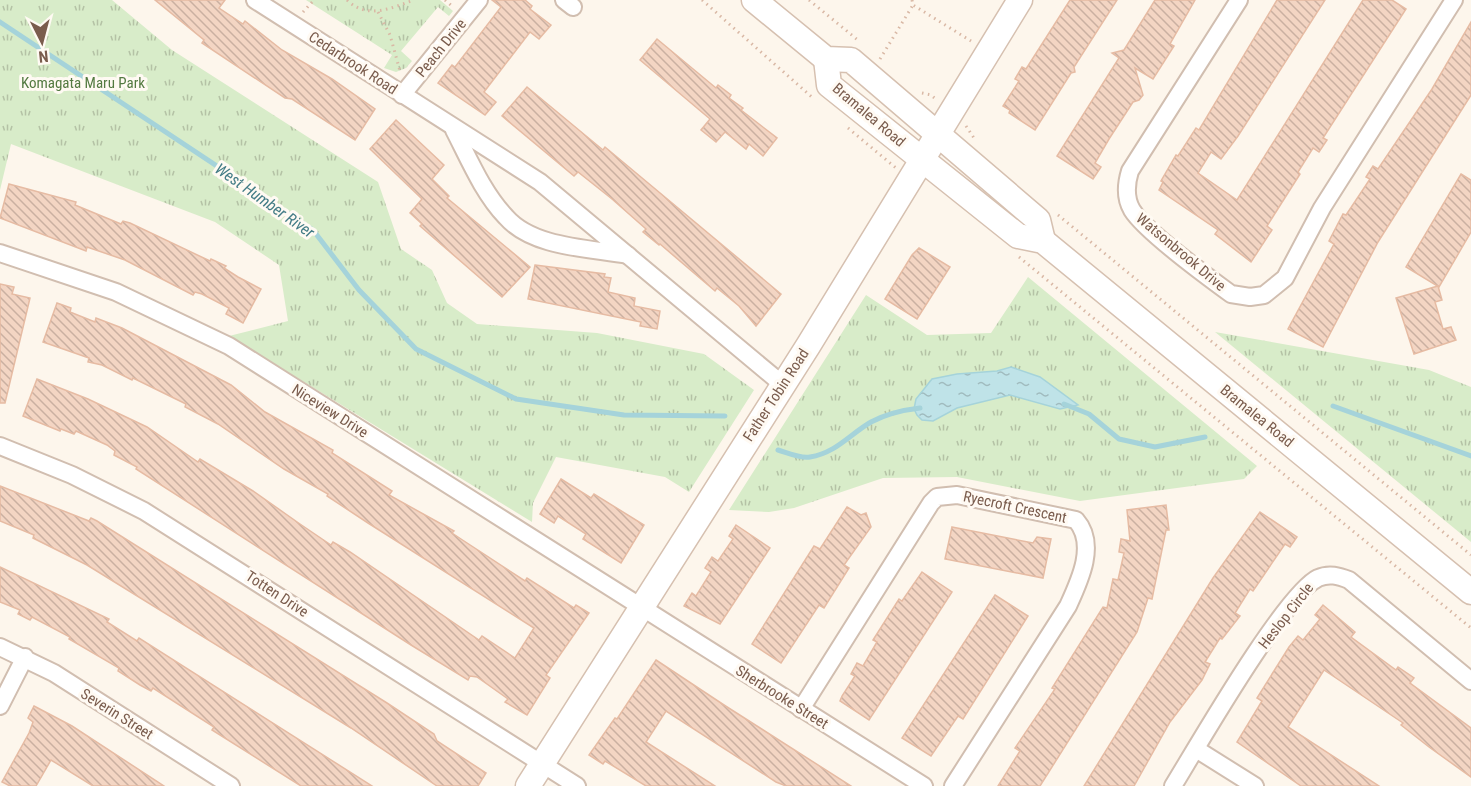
<svg xmlns="http://www.w3.org/2000/svg" width="1471" height="786" viewBox="0 0 1471 786" font-family="'Roboto Condensed',sans-serif">
  <defs>
    <pattern id="park-tufts" width="24" height="20" patternUnits="userSpaceOnUse" patternTransform="scale(1.5)"><rect width="24" height="20" fill="#d8ecc9"/><path d="M3 7l-1-3M5 7V3M7 7l1-3M15 17l-1-3M17 17v-4M19 17l1-3" fill="none" stroke="#b4c2a5"/></pattern>
    <pattern id="water-ripples" width="26" height="14" patternUnits="userSpaceOnUse" patternTransform="scale(1.5)"><rect width="26" height="14" fill="#bfe3e8"/><path d="M2 4q2-2 4 0t4 0M15 11q2-2 4 0t4 0" fill="none" stroke="#a0bbbe"/></pattern>
    <pattern id="building-back-hatch" width="6" height="6" patternUnits="userSpaceOnUse" patternTransform="scale(1.5)"><rect width="6" height="6" fill="#f3d5c3"/><path d="M-1 5l2 2M0 0l6 6M5-1l2 2" fill="none" stroke="#cab0a1"/></pattern>
  </defs>
  <rect width="100%" height="100%" fill="#fdf6ec"/>
  <g fill="url(#park-tufts)">
    <polygon points="0,0 112,0 172,50 378,182 401,249 432,270 447,303 477,324 597,333 704,354 754,390 689,492 665,477 556,457 533,503 532,522 229,336 288,321 279,265 215,222 11,144 0,190"/>
    <polygon points="306,0 440,0 453,11 449,16 438,7 401,51 412,61 406,68 396,72 384,68 392,55"/>
    <polygon points="1028,277 1257,466 1244,479 1080,501 957,477 883,478 794,508 769,512 729,510 866,295 927,335 991,333"/>
    <polygon points="1215,332 1429,370 1471,387 1471,542"/>
  </g>
  <polygon fill="url(#water-ripples)" stroke="#a5d3da" stroke-width="1.5" points="1011,367 1040,377 1078,405 1060,409 1010,395 957,408 933,421 922,420 917,415 914,409 916,399 932,379 957,374 997,371"/>
  <g fill="none" stroke-linecap="round" stroke-linejoin="round">
    <g stroke="#a5d3da" stroke-width="5">
      <polyline points="0,22 313,230 359,290 416,349 516,399 624,415 725,416"/>
      <polyline points="1064,404 1089,414 1119,439 1155,447 1205,437"/>
      <polyline points="1333,406 1471,456"/>
      <path d="M 778,450 C 788,453 801,459 810,457 C 836,453 850,434 871,422 C 886,414 903,410 920,408"/>
    </g>
  </g>
  <g fill="url(#building-back-hatch)" stroke="#e6bba3" stroke-width="1.5">
    <polygon points="155,0 225,0 219,8 243,24 245,21 282,50 332,79 375,109 355,140 292,99 285,98 202,43 204,40"/>
    <polygon points="492,0 525,0 532,6 530,9 551,25 539,39 530,32 484,92 496,102 485,115 438,83 452,65 455,67 501,7"/>
    <polygon points="1070,0 1117,0 1074,67 1075,72 1071,73 1035,130 1009,113 1010,110 1003,106 1019,81 1015,79 1022,67 1026,69"/>
    <polygon points="1155,0 1195,0 1170,44 1174,46 1153,79 1135,68 1143,95 1139,100 1133,102 1109,139 1095,163 1101,167 1093,179 1057,156 1119,58 1112,53 1124,50"/>
    <polygon points="1277,0 1325,0 1238,136 1221,159 1211,152 1198,173 1237,200 1363,0 1392,0 1406,9 1323,138 1327,140 1319,152 1313,148 1298,172 1300,174 1267,226 1272,230 1251,262 1215,234 1218,230 1159,190 1163,182 1161,181 1176,155 1178,156 1196,128 1199,130"/>
    <polygon points="1471,22 1471,95 1378,242 1323,347 1288,329 1334,244 1329,241 1343,214 1346,215 1370,179 1366,177 1373,166 1378,169 1432,89"/>
    <polygon points="657,39 716,88 718,85 731,95 729,98 743,108 741,110 777,138 763,156 749,144 746,149 725,132 716,142 701,130 710,119 640,60"/>
    <polygon points="527,87 603,150 605,147 781,294 756,326 739,306 717,288 715,291 660,244 659,245 643,232 646,229 612,199 578,172 574,176 502,116"/>
    <polygon points="396,120 444,165 432,179 449,196 447,198 530,267 502,297 420,226 422,224 410,213 422,199 370,149"/>
    <polygon points="1461,174 1471,180 1471,232 1439,287 1406,267"/>
    <polygon points="9,184 76,202 75,205 121,224 123,221 130,223 210,261 211,259 226,266 224,268 238,277 261,289 243,323 226,314 229,308 202,294 195,292 193,295 125,260 87,247 86,251 0,218"/>
    <polygon points="919,248 950,267 917,319 885,299 912,255"/>
    <polygon points="535,265 605,274 604,277 611,278 608,292 635,298 634,306 660,311 657,329 640,326 641,322 528,299"/>
    <polygon points="0,284 14,287 12,294 30,298 5,403 0,403"/>
    <polygon points="1438,286 1442,300 1435,302 1443,329 1451,327 1456,340 1414,354 1396,298"/>
    <polygon points="57,303 71,308 70,312 95,322 96,318 122,328 231,385 265,412 333,450 332,453 392,491 389,495 454,531 452,533 461,539 525,581 527,578 574,608 576,605 589,613 546,675 550,678 527,715 505,702 508,699 477,677 470,676 468,680 411,645 136,469 137,467 114,455 115,451 107,445 76,431 74,434 61,429 60,431 23,416 37,379 88,399 147,427 198,462 200,459 253,491 300,524 331,545 333,542 350,552 479,640 482,636 515,658 534,628 368,523 327,496 328,494 284,469 218,424 185,407 186,404 133,378 132,380 102,365 88,362 89,358 43,342"/>
    <polygon points="561,479 591,498 594,494 644,525 621,563 583,539 586,534 558,516 554,523 540,514"/>
    <polygon points="0,486 89,521 91,518 97,521 387,703 434,734 437,741 486,773 478,786 437,786 351,728 87,565 33,538 34,535 0,521"/>
    <polygon points="1166,505 1169,530 1166,530 1152,599 1148,598 1137,632 1040,786 998,786 1020,751 1015,748 1055,689 1052,688 1103,607 1107,608 1113,579 1118,580 1124,553 1119,552 1121,539 1130,541 1127,510"/>
    <polygon points="847,507 861,515 866,513 871,527 844,565 849,568 824,608 819,605 781,663 752,644 814,546 820,549"/>
    <polygon points="1260,512 1297,537 1290,547 1285,544 1253,591 1250,589 1235,613 1240,616 1222,639 1220,638 1205,662 1210,664 1202,680 1170,722 1134,786 1084,786 1213,578"/>
    <polygon points="736,525 770,548 720,624 684,606 692,593 696,596 711,572 705,568 712,557 718,561 733,539 729,536"/>
    <polygon points="952,527 1033,543 1037,537 1051,539 1043,578 945,559"/>
    <polygon points="0,567 109,619 107,622 137,641 139,638 372,786 301,786 212,730 214,727 153,688 151,691 140,685 118,671 119,668 69,639 70,637 32,617 30,620 18,614 20,610 0,602"/>
    <polygon points="922,572 952,592 869,720 840,701 842,696 855,676 851,674 857,663 863,666 877,642 873,640 899,599 902,601"/>
    <polygon points="995,595 1028,616 963,719 958,716 931,756 902,738"/>
    <polygon points="1323,605 1355,632 1351,637 1396,670 1398,667 1414,678 1410,683 1471,728 1471,777 1429,747 1401,725 1403,723 1324,670 1288,727 1379,786 1301,786 1237,742 1262,701 1257,698 1289,647 1298,636 1303,640 1320,619 1315,615"/>
    <polygon points="656,660 724,705 851,786 786,786 776,782 666,711 646,742 715,786 646,786 605,761 603,764 589,755 615,718 617,719"/>
    <polygon points="34,706 72,726 164,786 93,786 51,760 36,786 10,786 2,782 29,733 33,722 28,718"/>
  </g>
  <g fill="none" stroke-linecap="round" stroke-linejoin="round">
    <g stroke="#d1beb0" stroke-width="20">
      <g id="street">
        <polyline points="255,0 540,182 782,384"/>
        <polyline points="564,0 573,7"/>
        <path d="M 1239,0 L 1130,171 C 1126,184 1125,198 1132,210 C 1145,231 1209,278 1231,294 L 1250,297 L 1264,295 L 1285,278 L 1322,208 L 1454,0"/>
        <polyline points="402,95 479,0"/>
        <path d="M 454,130 C 469,159 483,193 506,217 C 533,248 590,248 628,255"/>
        <polyline points="0,253 116,292 229,346 924,786"/>
        <polyline points="0,446 72,475 144,511 577,786"/>
        <polyline points="0,647 54,673 231,786"/>
        <polyline points="0,706 25,657"/>
        <path d="M 801,709 L 931,503 L 937,497 L 957,495 L 1076,520 C 1097,544 1080,580 1068,606 L 953,786"/>
        <polyline points="1196,749 1255,786"/>
        <path d="M 1173,786 C 1197,747 1285,594 1318,578 C 1329,573 1339,576 1349,580 L 1471,681"/>
      </g>
    </g>
    <g stroke="#d6c0b0" stroke-width="27">
      <g id="secondary">
        <polyline points="754,0 826,59 851,60 1038,220 1043,241"/>
        <polyline points="826,59 829,85 1018,236 1043,241 1471,592"/>
        <polyline points="528,786 808,346 1020,0"/>
      </g>
    </g>
    <g stroke="#d9b8a5" stroke-width="3" stroke-dasharray="1.5 4.5" stroke-linecap="butt">
      <path d="M 347,0 C 367,20 391,8 414,0"/>
      <polyline points="445,0 453,7"/>
      <polyline points="702,0 813,98"/>
      <polyline points="809,0 859,41"/>
      <polyline points="912,0 913,5 971,41"/>
      <polyline points="303,12 314,0"/>
      <polyline points="378,12 390,35 400,71"/>
      <polyline points="880,59 913,5"/>
      <polyline points="922,93 931,95 937,100"/>
      <polyline points="966,126 974,138"/>
      <polyline points="848,128 896,168"/>
      <polyline points="1058,215 1471,555"/>
      <polyline points="1019,257 1471,628"/>
    </g>
    <use href="#street" stroke="#fff" stroke-width="16"/>
    <use href="#secondary" stroke="#fff" stroke-width="24"/>
  </g>
  <g text-anchor="middle" stroke-width="6" stroke-linejoin="round" paint-order="stroke">
    <g font-size="15" fill="#7a5c4d" stroke="#fffaf3">
      <text transform="translate(441 48) rotate(-51)" y="5">Peach Drive</text>
      <text transform="translate(353 63) rotate(33)" y="5">Cedarbrook Road</text>
      <text transform="translate(869 115) rotate(40)" y="5">Bramalea Road</text>
      <text transform="translate(1181 252) rotate(40)" y="5">Watsonbrook Drive</text>
      <text transform="translate(776 395) rotate(-57)" y="5">Father Tobin Road</text>
      <text transform="translate(330 411) rotate(32)" y="5">Niceview Drive</text>
      <text transform="translate(1257 416) rotate(39)" y="5">Bramalea Road</text>
      <text transform="translate(1015 507) rotate(12)" y="5">Ryecroft Crescent</text>
      <text transform="translate(277 594) rotate(33)" y="5">Totten Drive</text>
      <text transform="translate(1286 616) rotate(-52)" y="5">Heslop Circle</text>
      <text transform="translate(782 697) rotate(32)" y="5">Sherbrooke Street</text>
      <text transform="translate(117 714) rotate(32)" y="5">Severin Street</text>
    </g>
    <g font-size="15" fill="#537a41" stroke="#fffaf3">
      <text x="83" y="88">Komagata Maru Park</text>
    </g>
    <g font-size="16" font-style="italic" fill="#437c86" stroke="#fffaf3">
      <text transform="translate(265 200) rotate(35)" y="6">West Humber River</text>
    </g>
  </g>
  <g transform="translate(42 42) rotate(174)" stroke="#fffaf3" stroke-width="4.5" paint-order="stroke">
  <path d="M0-4.5L10 22L0 15L-10 22Z" fill="#7a5c4d"/>
  <text y="-9" font-size="16" font-weight="bold" text-anchor="middle" fill="#7a5c4d">N</text>
  </g>
</svg>
